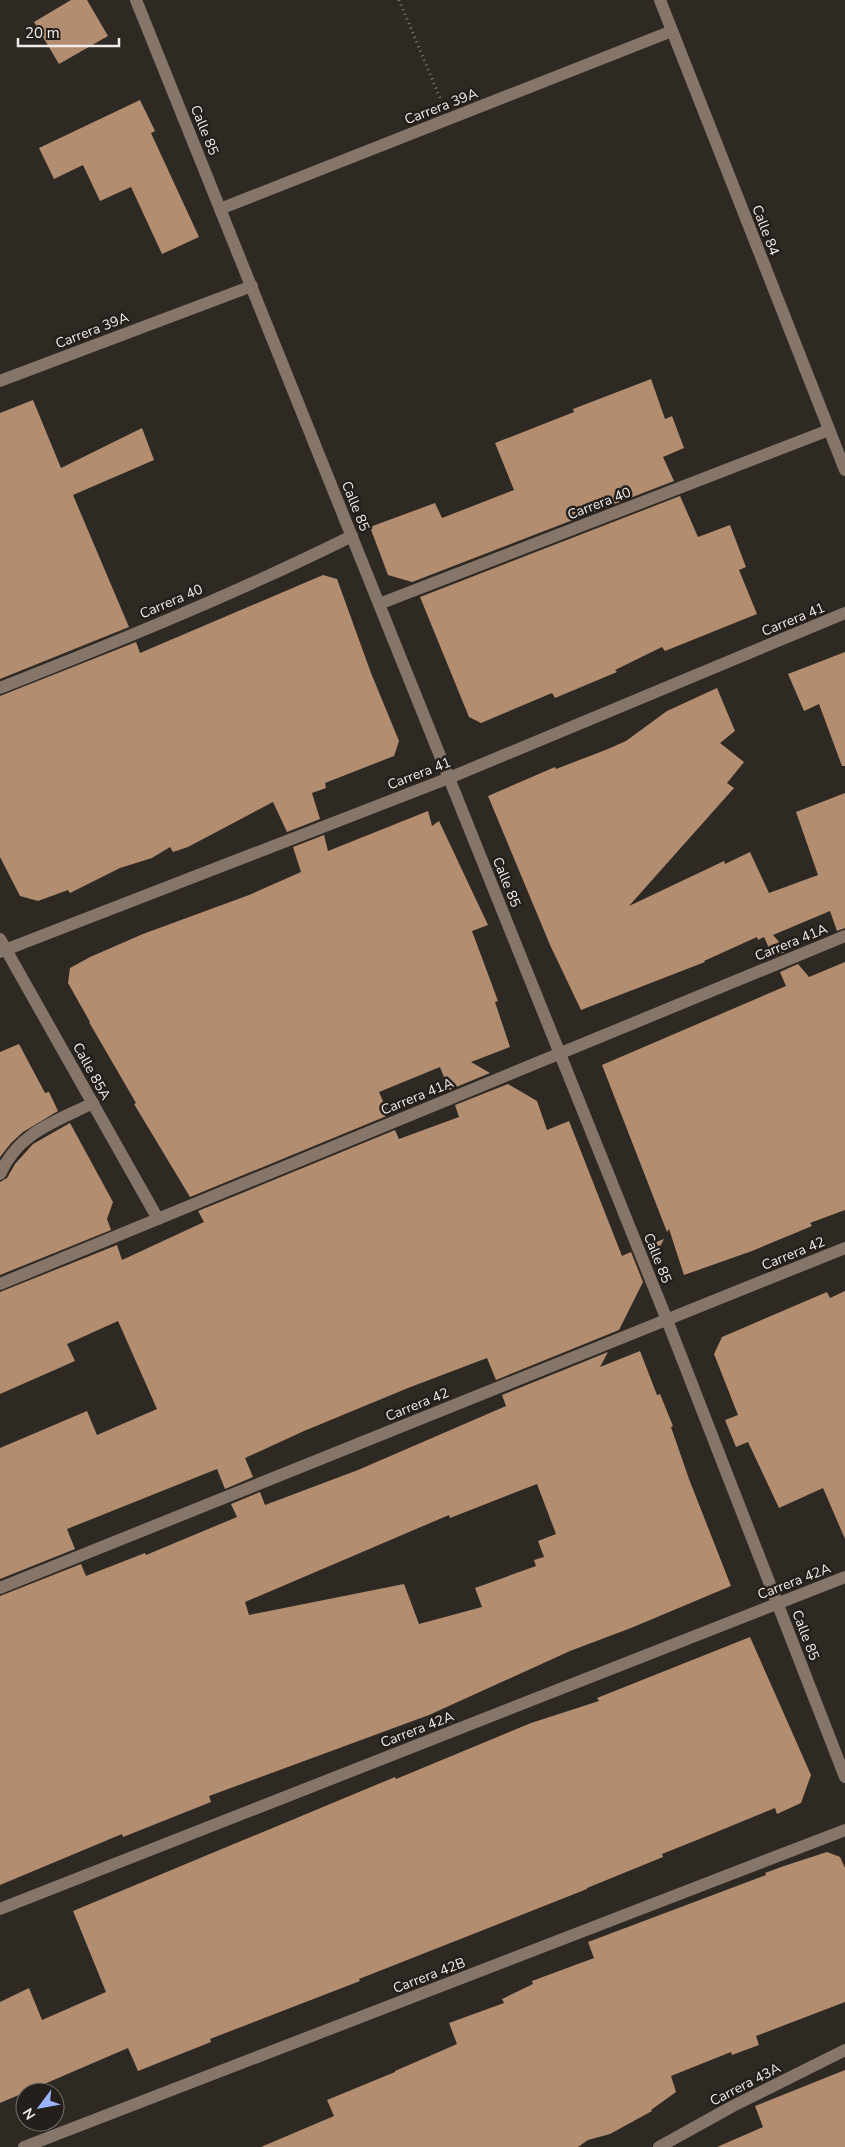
<svg xmlns="http://www.w3.org/2000/svg" width="845" height="2147" viewBox="0 0 845 2147" font-family="'Nunito Sans',sans-serif">
  <rect width="100%" height="100%" fill="#2f2924"/>
  <g fill="#b38d70" fill-rule="evenodd">
    <polygon points="71,0 87,0 108,36 59,64 34,22"/>
    <polygon points="140,100 155,131 151,133 199,237 162,254 131,187 100,201 83,165 54,179 39,148"/>
    <polygon points="651,379 665,419 672,416 684,448 663,457 674,481 412,582 388,575 370,527 435,503 442,518 514,490 495,443 574,412 573,409"/>
    <polygon points="33,400 61,468 142,428 154,460 73,495 129,627 0,679 0,413"/>
    <polygon points="680,496 698,537 730,525 746,567 739,570 757,614 665,651 662,647 615,670 617,672 555,698 552,693 481,723 469,717 420,597"/>
    <polygon points="323,575 337,579 371,673 399,741 394,756 325,783 326,788 312,793 320,819 287,832 273,802 188,847 173,852 170,847 152,858 120,868 70,893 68,890 38,901 20,896 0,857 0,696 136,642 140,653"/>
    <polygon points="845,652 845,766 842,766 819,704 804,711 788,674"/>
    <polygon points="717,688 735,731 720,743 744,762 727,783 734,788 629,906 724,861 725,864 750,852 769,893 818,875 796,812 845,793 845,928 837,931 830,911 773,935 787,951 773,957 764,937 758,940 757,937 704,961 705,962 581,1010 550,945 488,796 555,767 556,769 608,749 626,741 667,711"/>
    <polygon points="428,811 432,826 439,821 488,925 472,931 498,1001 495,1002 510,1047 471,1062 490,1073 449,1090 440,1067 379,1092 389,1115 190,1197 134,1104 136,1103 89,1022 90,1022 68,983 70,968 90,957 143,934 249,895 301,872 293,847 324,835 328,851"/>
    <polygon points="845,962 845,1210 810,1223 812,1226 752,1251 684,1275 669,1229 667,1232 602,1065 786,986 780,972 798,964 809,977"/>
    <polygon points="19,1044 45,1093 49,1092 58,1111 23,1132 11,1143 0,1157 0,1052"/>
    <polygon points="508,1084 537,1101 547,1130 569,1121 622,1256 631,1252 643,1282 619,1330 496,1380 487,1358 408,1388 304,1431 245,1458 253,1477 225,1489 217,1469 67,1529 75,1549 0,1579 0,1448 87,1411 97,1435 157,1409 118,1321 67,1344 75,1361 0,1394 0,1292 117,1245 122,1260 204,1222 198,1211 395,1130 399,1139 459,1117 455,1105"/>
    <polygon points="70,1123 113,1202 107,1219 111,1230 0,1275 0,1182 7,1178 15,1164 33,1144"/>
    <polygon points="664,1239 652,1262 646,1246"/>
    <polygon points="845,1291 845,1539 823,1488 779,1508 748,1442 736,1447 725,1420 738,1415 714,1354 722,1337 827,1292 830,1298"/>
    <path d="M 640,1351 L 657,1395 L 660,1394 L 673,1426 L 671,1427 L 689,1479 L 731,1586 L 631,1628 L 570,1651 L 429,1715 L 209,1796 L 211,1802 L 123,1837 L 122,1834 L 0,1885 L 0,1596 L 81,1564 L 86,1576 L 145,1553 L 146,1555 L 237,1517 L 231,1504 L 260,1492 L 265,1505 L 358,1470 L 506,1406 L 502,1395 L 608,1352 L 600,1367 ZM 537,1484 L 556,1534 L 538,1541 L 544,1557 L 534,1560 L 536,1566 L 475,1588 L 482,1607 L 419,1624 L 404,1584 L 249,1615 L 245,1602 L 449,1515 L 450,1518 Z"/>
    <polygon points="750,1637 811,1775 801,1803 777,1814 775,1808 697,1840 662,1854 663,1857 587,1888 587,1889 359,1979 360,1981 210,2039 211,2042 138,2071 128,2048 0,2103 0,2002 29,1988 42,2020 106,1992 73,1911 395,1777 396,1779 531,1723 599,1701 597,1698"/>
    <polygon points="827,1852 840,1857 845,1868 845,2002 756,2036 759,2045 732,2055 731,2052 671,2076 676,2092 651,2110 652,2111 610,2134 588,2140 578,2147 261,2147 334,2116 327,2100 395,2072 395,2071 457,2044 449,2023 504,2003 502,1999 533,1984 532,1981 594,1958 588,1942 766,1875 765,1873 784,1866"/>
    <polygon points="845,2070 845,2147 717,2147 763,2127 755,2106"/>
  </g>
  <g fill="none" stroke-linecap="round" stroke-linejoin="round">
    <polyline stroke="#837d79" stroke-width="3" stroke-dasharray="1 4" stroke-linecap="butt" points="399,0 440,98"/>
    <g stroke="#867569" stroke-width="12">
      <polyline points="136,0 667,1320 845,1777"/>
      <polyline points="660,0 845,470"/>
      <polyline points="220,209 672,31"/>
      <polyline points="0,381 252,286"/>
      <polyline points="379,604 829,430"/>
      <path d="M 0,688 C 119,641 237,593 352,536"/>
      <polyline points="0,939 158,1219"/>
      <polyline points="0,952 449,778 845,613"/>
      <path d="M 0,1174 C 19,1132 55,1122 93,1103"/>
      <polyline points="0,1284 845,936"/>
      <polyline points="0,1588 845,1248"/>
      <polyline points="0,1909 845,1577"/>
      <polyline points="24,2147 845,1830"/>
      <polyline points="659,2147 733,2106 845,2050"/>
    </g>
  </g>
  <g text-anchor="middle" stroke-width="5" stroke-linejoin="round" paint-order="stroke">
    <g font-size="14" fill="#f1ece9" stroke="#251f1b">
      <text transform="translate(441 106) rotate(-21)" y="5">Carrera 39A</text>
      <text transform="translate(205 130) rotate(68)" y="5">Calle 85</text>
      <text transform="translate(766 230) rotate(69)" y="5">Calle 84</text>
      <text transform="translate(92 330) rotate(-21)" y="5">Carrera 39A</text>
      <text transform="translate(599 503) rotate(-21)" y="5">Carrera 40</text>
      <text transform="translate(356 506) rotate(68)" y="5">Calle 85</text>
      <text transform="translate(171 601) rotate(-23)" y="5">Carrera 40</text>
      <text transform="translate(793 619) rotate(-22)" y="5">Carrera 41</text>
      <text transform="translate(419 773) rotate(-21)" y="5">Carrera 41</text>
      <text transform="translate(507 882) rotate(68)" y="5">Calle 85</text>
      <text transform="translate(791 942) rotate(-22)" y="5">Carrera 41A</text>
      <text transform="translate(92 1071) rotate(61)" y="5">Calle 85A</text>
      <text transform="translate(417 1096) rotate(-22)" y="5">Carrera 41A</text>
      <text transform="translate(793 1253) rotate(-22)" y="5">Carrera 42</text>
      <text transform="translate(658 1258) rotate(68)" y="5">Calle 85</text>
      <text transform="translate(417 1404) rotate(-22)" y="5">Carrera 42</text>
      <text transform="translate(794 1581) rotate(-21)" y="5">Carrera 42A</text>
      <text transform="translate(806 1635) rotate(69)" y="5">Calle 85</text>
      <text transform="translate(417 1729) rotate(-21)" y="5">Carrera 42A</text>
      <text transform="translate(429 1975) rotate(-21)" y="5">Carrera 42B</text>
      <text transform="translate(745 2084) rotate(-27)" y="5">Carrera 43A</text>
    </g>
  </g>
  <g transform="translate(40 2107) rotate(238)"><circle r="24" fill="#251f1b" stroke="#77716d"/>
  <path d="M0-4L9 19L0 12L-9 19Z" fill="#9ab5fd"/>
  <text y="-8" font-size="14" font-weight="bold" text-anchor="middle" fill="#f1ece9">N</text>
  </g>
  <path d="M18 38v8h101v-8" fill="none" stroke="#f1ece9" stroke-width="2.5"/>
  <text x="25" y="38" font-size="15" fill="#f1ece9" stroke="#251f1b" stroke-width="4" paint-order="stroke">20 m</text>
</svg>
